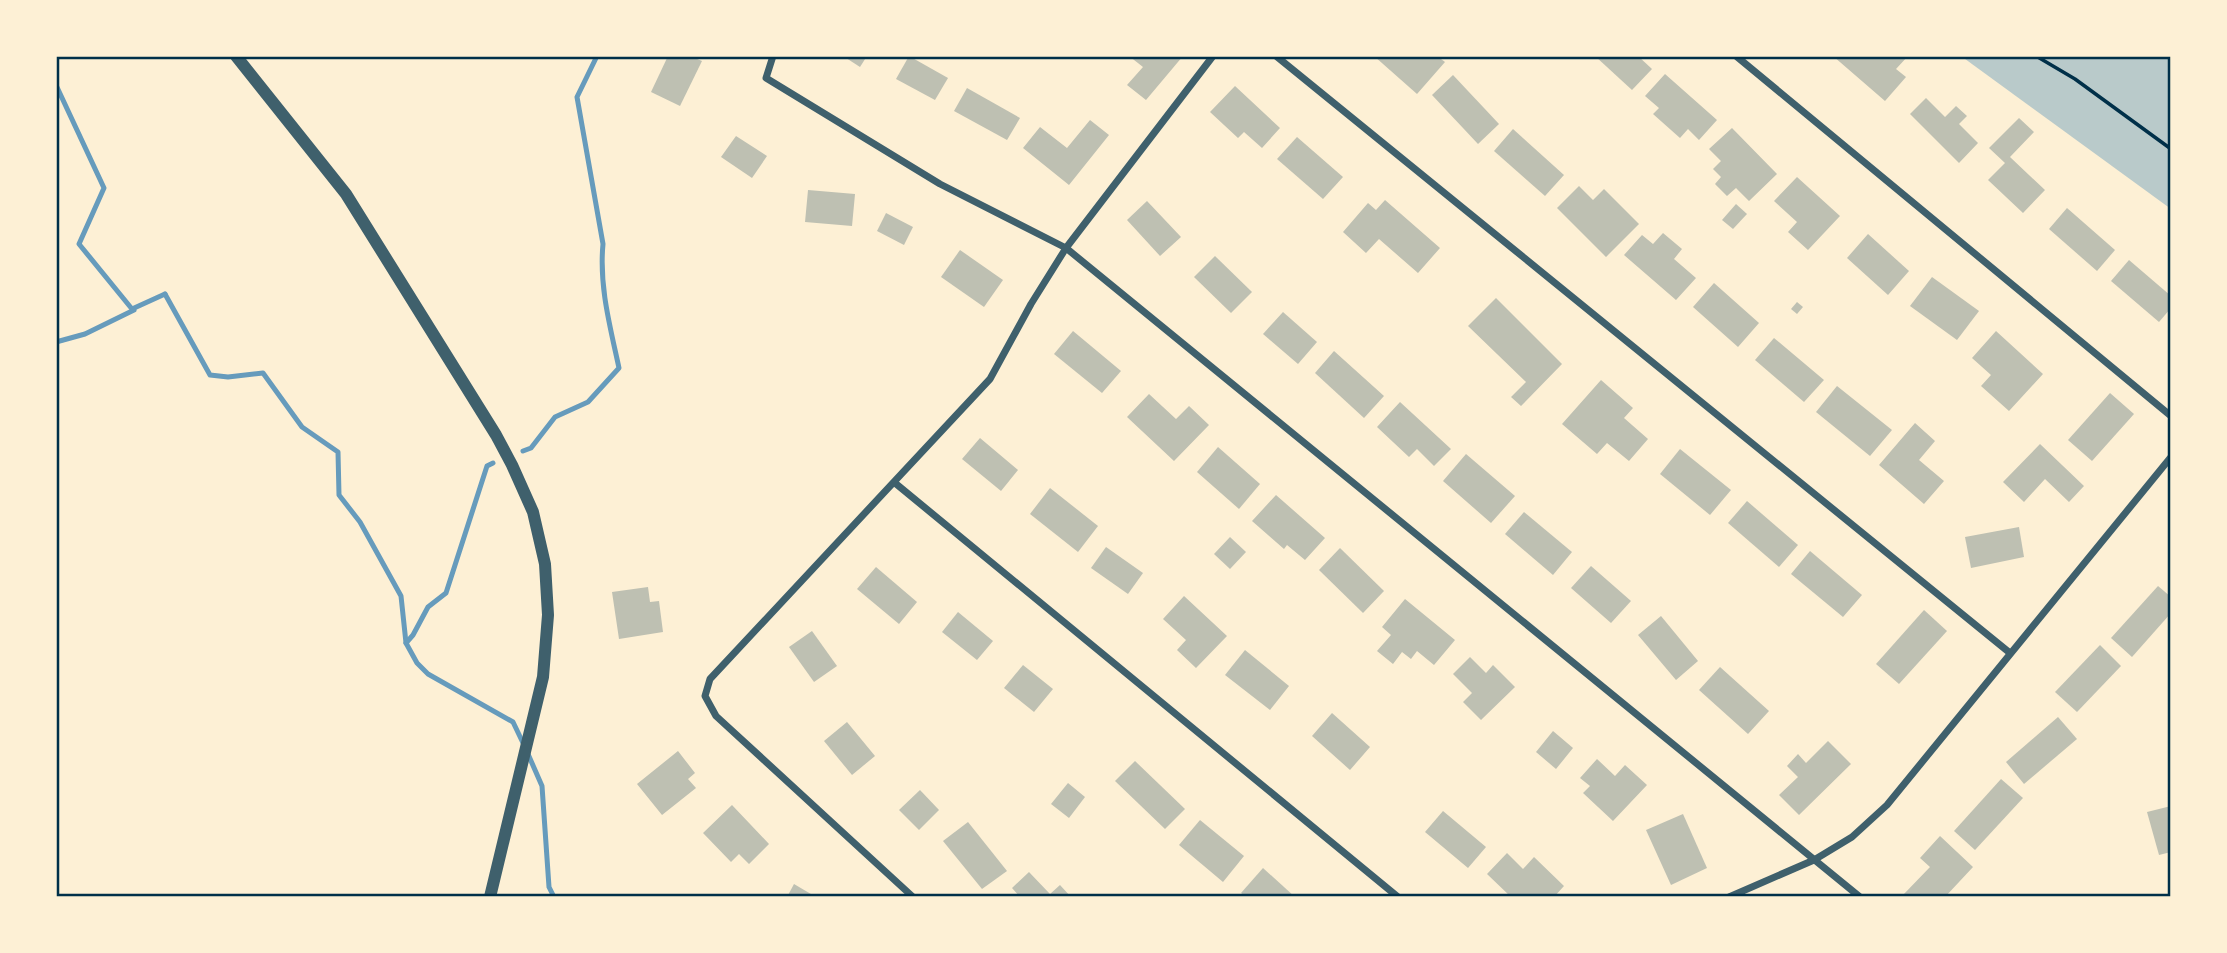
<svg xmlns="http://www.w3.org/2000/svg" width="2227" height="953" viewBox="0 0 2227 953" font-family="Mulish,sans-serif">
  <rect width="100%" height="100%" fill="#fdf0d5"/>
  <polygon fill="#b9caca" points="1961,56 2171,56 2171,209"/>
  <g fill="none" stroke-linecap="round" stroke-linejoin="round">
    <g stroke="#669bbc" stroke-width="5">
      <polyline points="56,85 104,188 79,244 132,309 165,294"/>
      <polyline points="165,294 210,375 228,377 263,373 302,427 338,452 339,495 360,522 401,596 406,643 417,663 428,674 513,722 524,745"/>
      <polyline points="56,342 85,334 134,310"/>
      <path d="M 523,451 L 531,448 L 555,417 L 588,402 L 619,368 C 610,326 599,286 603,244 L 577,97 L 597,56"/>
      <polyline points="406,643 413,635 428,607 446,593 487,466 493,463"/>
      <polyline points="528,754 542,786 549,887 554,897"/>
    </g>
  </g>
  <g fill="#bec0b2">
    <polygon points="668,56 690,56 702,61 680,106 651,92"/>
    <polygon points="843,56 867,56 860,67"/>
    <polygon points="909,56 948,78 935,100 896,79"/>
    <polygon points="1129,56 1183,56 1146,100 1127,85 1143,67"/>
    <polygon points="1374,56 1437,56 1445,62 1417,94"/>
    <polygon points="1595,56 1638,56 1652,69 1632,90"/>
    <polygon points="1833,56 1908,56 1896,69 1906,77 1885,101"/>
    <polygon points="1665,74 1717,120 1699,140 1688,129 1680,138 1653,114 1659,108 1645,96"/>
    <polygon points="1453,75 1499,124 1478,144 1432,95"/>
    <polygon points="1235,86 1280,128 1262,148 1244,132 1238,138 1210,112"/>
    <polygon points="967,88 1020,118 1007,140 954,111"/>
    <polygon points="1926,98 1945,117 1956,106 1967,116 1959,124 1978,143 1959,163 1910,114"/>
    <polygon points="2019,118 2034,132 2010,157 2045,190 2023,213 1988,180 2005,163 1989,148"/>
    <polygon points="1090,120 1109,135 1069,185 1023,148 1040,127 1067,148"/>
    <polygon points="1732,128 1777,174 1749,201 1736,188 1727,196 1715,184 1721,177 1713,169 1721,161 1709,149"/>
    <polygon points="1513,129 1564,175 1545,196 1494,151"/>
    <polygon points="736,136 767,156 752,178 721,157"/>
    <polygon points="1297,137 1343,177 1323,199 1277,159"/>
    <polygon points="1797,177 1840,216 1808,250 1788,232 1797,222 1774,201"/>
    <polygon points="1579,186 1593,200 1604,189 1639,224 1606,257 1557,208"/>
    <polygon points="808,190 855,194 852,226 805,222"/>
    <polygon points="1385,200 1440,248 1418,273 1379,239 1366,253 1343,232 1368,203 1376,210"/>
    <polygon points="1147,201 1181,237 1160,256 1127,220"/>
    <polygon points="1736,204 1747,214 1733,229 1722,220"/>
    <polygon points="2067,208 2115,250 2097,271 2049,229"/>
    <polygon points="886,213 913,227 904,245 877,231"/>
    <polygon points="1663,233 1682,249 1674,259 1696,278 1676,300 1624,255 1642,235 1653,244"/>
    <polygon points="1868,234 1909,271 1888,295 1847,258"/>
    <polygon points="960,250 1003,280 984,307 941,277"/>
    <polygon points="1215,256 1252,292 1231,313 1194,277"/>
    <polygon points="2129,260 2171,296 2171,308 2159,322 2111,281"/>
    <polygon points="1932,277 1979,311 1957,340 1910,306"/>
    <polygon points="1714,283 1759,323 1738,347 1693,307"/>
    <polygon points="1496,298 1562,364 1521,406 1511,397 1526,382 1468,326"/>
    <polygon points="1797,302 1803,307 1797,314 1791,309"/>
    <polygon points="1283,312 1317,342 1298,364 1263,334"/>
    <polygon points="1073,331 1121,371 1102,393 1054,354"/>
    <polygon points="1996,331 2043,374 2009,411 1981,386 1991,375 1972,358"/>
    <polygon points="1774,338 1824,380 1804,402 1755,360"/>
    <polygon points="1334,351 1384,396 1364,418 1315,373"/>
    <polygon points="1601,380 1633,408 1624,418 1648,439 1629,461 1607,443 1597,454 1562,424"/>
    <polygon points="1837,386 1892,430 1870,456 1816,412"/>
    <polygon points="2110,393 2134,414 2092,461 2068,440"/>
    <polygon points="1149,394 1176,419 1189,406 1209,425 1174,461 1127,417"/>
    <polygon points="1400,402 1451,449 1434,466 1417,449 1409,457 1377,427"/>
    <polygon points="1915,423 1935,441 1919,460 1944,481 1924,504 1879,465"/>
    <polygon points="980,438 1018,470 1001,491 962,459"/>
    <polygon points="2040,444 2084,486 2069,502 2045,479 2024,502 2003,482"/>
    <polygon points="1218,447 1260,484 1239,509 1197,472"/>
    <polygon points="1680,449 1731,490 1710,515 1660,474"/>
    <polygon points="1466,454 1515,496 1491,523 1443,481"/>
    <polygon points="1050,488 1098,526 1078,552 1030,514"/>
    <polygon points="1276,495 1325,538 1305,560 1287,545 1284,549 1252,521"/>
    <polygon points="1747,501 1798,545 1779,567 1728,523"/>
    <polygon points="1524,512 1572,552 1553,575 1505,534"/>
    <polygon points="2019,527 2024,557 1971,568 1965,537"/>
    <polygon points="1230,537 1246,552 1230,569 1214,554"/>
    <polygon points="1106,547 1143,573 1128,594 1091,568"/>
    <polygon points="1340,548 1384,591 1363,613 1319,570"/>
    <polygon points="1810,551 1862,595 1843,617 1791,574"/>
    <polygon points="1591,566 1631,601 1611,623 1571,588"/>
    <polygon points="876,567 917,602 899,624 857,589"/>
    <polygon points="2158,586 2171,597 2171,613 2132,657 2111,638"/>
    <polygon points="648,587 650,602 659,601 663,632 619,639 612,592"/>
    <polygon points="1184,596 1227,636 1196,668 1177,650 1186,640 1163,619"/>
    <polygon points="1405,599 1455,640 1434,665 1417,651 1411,659 1402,652 1393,664 1377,651 1391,635 1382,627"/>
    <polygon points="1924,610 1947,631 1899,684 1876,664"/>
    <polygon points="958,612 993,641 977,660 942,632"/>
    <polygon points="1661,616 1698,661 1676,680 1638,635"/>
    <polygon points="812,631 837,666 814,682 789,647"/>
    <polygon points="2100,645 2121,666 2077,712 2055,692"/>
    <polygon points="1245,650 1289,686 1270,710 1225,675"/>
    <polygon points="1470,657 1486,673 1493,665 1515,687 1481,720 1463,702 1472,693 1453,674"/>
    <polygon points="1023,665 1053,689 1034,712 1004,688"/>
    <polygon points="1720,667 1769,711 1748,734 1699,690"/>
    <polygon points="1332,713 1370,747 1350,770 1312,736"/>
    <polygon points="2058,717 2077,739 2024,784 2006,762"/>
    <polygon points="847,722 875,756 852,775 824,741"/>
    <polygon points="1553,731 1573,748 1556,769 1536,752"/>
    <polygon points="1828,741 1851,764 1799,815 1779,795 1798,777 1787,766 1798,754 1806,763"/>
    <polygon points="678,751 695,773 688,779 696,788 662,815 637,784"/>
    <polygon points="1597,759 1615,776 1625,765 1647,785 1613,821 1583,793 1590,786 1580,778"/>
    <polygon points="1135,761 1185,809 1165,829 1115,781"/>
    <polygon points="2001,779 2023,798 1975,850 1954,831"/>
    <polygon points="1068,783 1085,797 1069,818 1051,804"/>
    <polygon points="920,790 939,810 919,830 899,810"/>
    <polygon points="732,805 769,844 749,864 739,854 731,862 703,833"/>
    <polygon points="2171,806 2171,852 2159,855 2147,812"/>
    <polygon points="1443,811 1486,847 1468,868 1425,832"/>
    <polygon points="1683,814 1707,868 1671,885 1646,830"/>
    <polygon points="1200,820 1244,856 1223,882 1179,845"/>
    <polygon points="968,822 1007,871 982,889 943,841"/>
    <polygon points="1940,836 1973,867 1945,897 1905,897 1903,895 1930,867 1920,858"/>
    <polygon points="1507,853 1523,869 1534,857 1564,886 1554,897 1511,897 1487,874"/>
    <polygon points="1263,868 1295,897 1246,897 1241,893"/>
    <polygon points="1029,872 1050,894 1060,885 1071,897 1020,897 1012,888"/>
    <polygon points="794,884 816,897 787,897"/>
  </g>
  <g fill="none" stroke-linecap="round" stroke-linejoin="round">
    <polyline stroke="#003049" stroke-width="3.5" points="2036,56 2075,79 2171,149"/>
    <g stroke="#3f606c" stroke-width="7">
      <polyline points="773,56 766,78 940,184 1066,248 1860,897"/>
      <polyline points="1276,56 2010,653"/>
      <polyline points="1736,56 2171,416"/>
      <polyline points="895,483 1398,897"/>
      <polyline points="913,897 716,716 705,696 710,679 990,379 1031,304 1066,248 1213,56"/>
      <polyline points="1729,897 1814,860 1852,837 1887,805 2171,457"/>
    </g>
    <polyline stroke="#3f606c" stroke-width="12" points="236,56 346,194 496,435 512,465 533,512 545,564 548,615 543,677 490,897"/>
  </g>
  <rect width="2227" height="953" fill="none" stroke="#fdf0d5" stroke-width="116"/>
  <rect x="58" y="58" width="2111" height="837" fill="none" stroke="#003049" stroke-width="2.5"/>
</svg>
